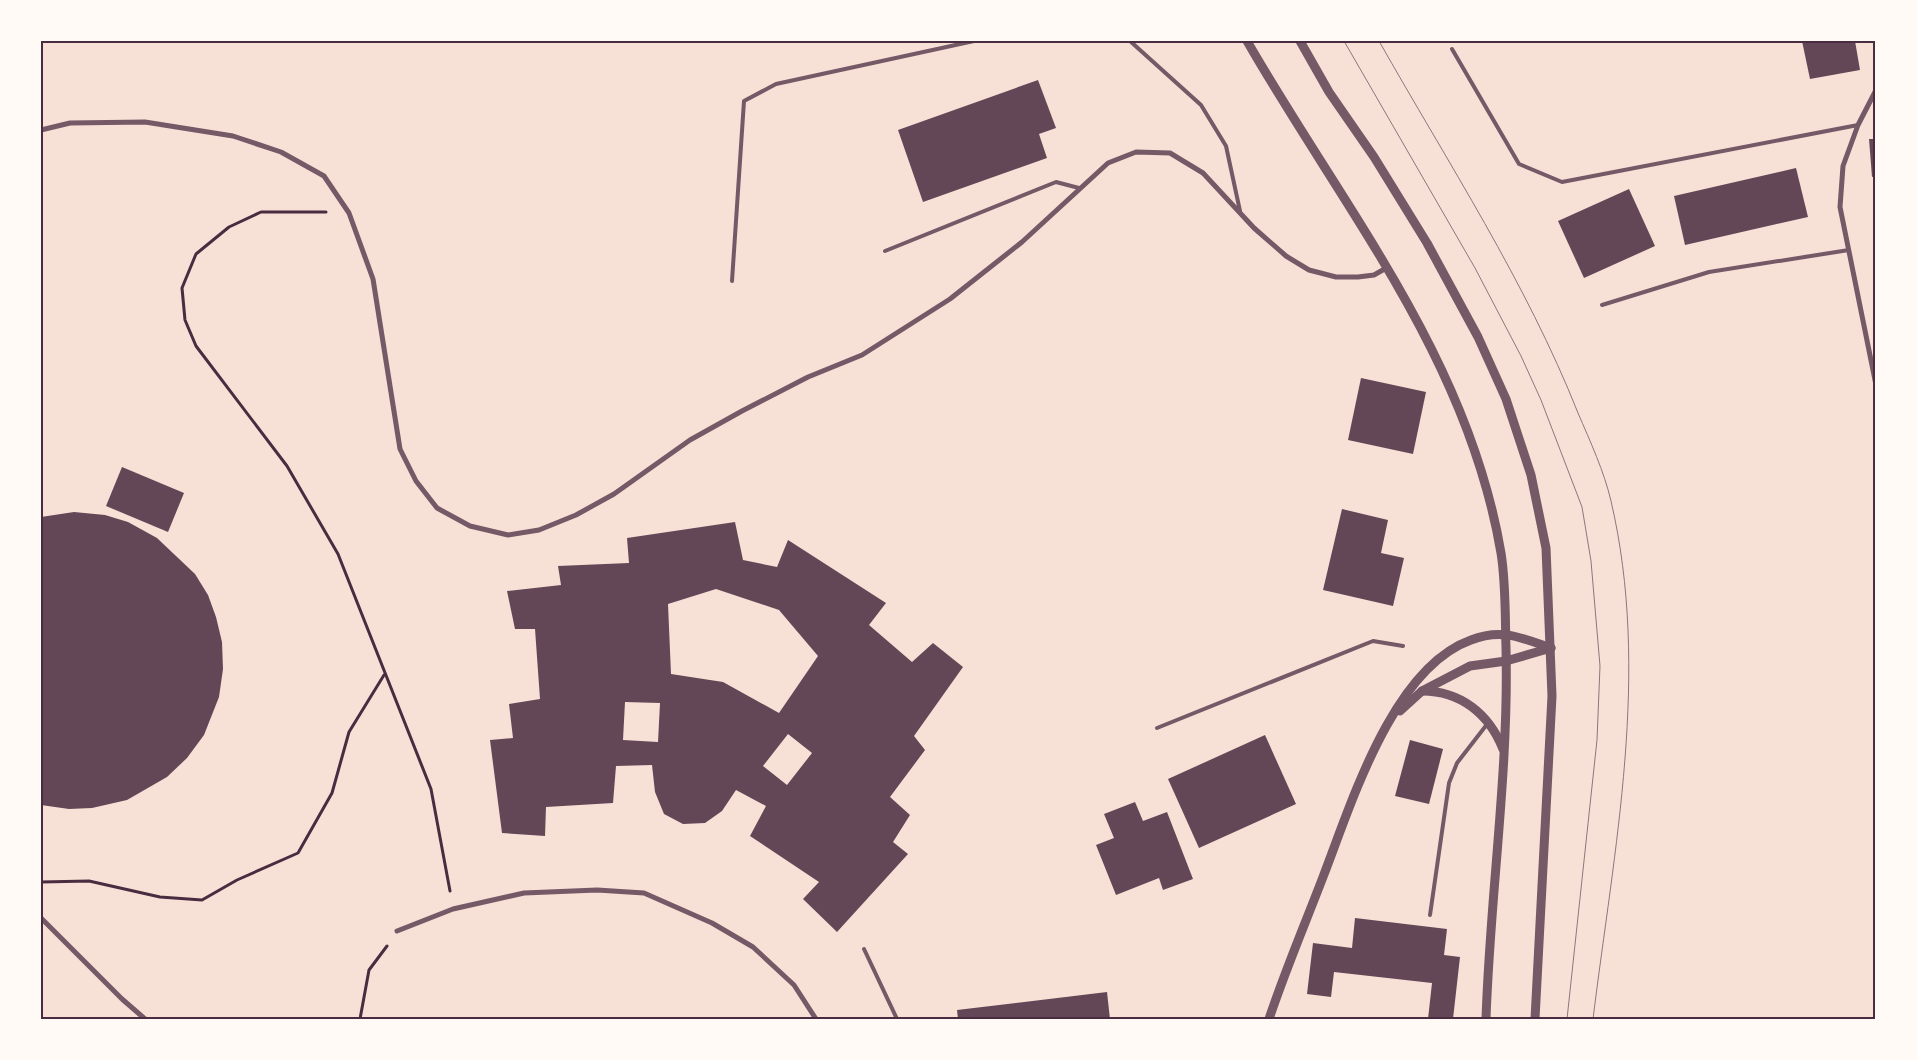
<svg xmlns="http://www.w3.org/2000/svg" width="1917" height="1060" viewBox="0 0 1917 1060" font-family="'Fira Sans Condensed',sans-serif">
  <rect width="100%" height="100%" fill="#f7e1d7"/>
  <g fill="#644757" fill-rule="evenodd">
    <polygon points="1802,41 1855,41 1860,70 1810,79"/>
    <polygon points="1038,80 1056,128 1039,134 1047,158 923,202 898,130"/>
    <polygon points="1869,139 1876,139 1876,176 1872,177"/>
    <polygon points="1796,168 1808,217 1685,245 1674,196"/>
    <polygon points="1629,189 1655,246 1584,278 1558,221"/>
    <polygon points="1361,378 1426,392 1413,454 1348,440"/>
    <polygon points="122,467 184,493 168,532 106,506"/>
    <polygon points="1342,509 1388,520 1381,553 1404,558 1393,606 1323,590"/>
    <polygon points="74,512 105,515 128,522 157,538 195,574 208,595 216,617 222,642 223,669 219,697 204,735 187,758 167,777 127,800 92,808 69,809 41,805 41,517"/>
    <path d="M 735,522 L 743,560 L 777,567 L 788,540 L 886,603 L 869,625 L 912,662 L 933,643 L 963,667 L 914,736 L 925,750 L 890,797 L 910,815 L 893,842 L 908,854 L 837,932 L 803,899 L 819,882 L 750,836 L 766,806 L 736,790 L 722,811 L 705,823 L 683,824 L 664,814 L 655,792 L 652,765 L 616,766 L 613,803 L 546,807 L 545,836 L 502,833 L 490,740 L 513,738 L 509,704 L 540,699 L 535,629 L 515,629 L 507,591 L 561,585 L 558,566 L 629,563 L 627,538 ZM 716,589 L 779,610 L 818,656 L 779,713 L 723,682 L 671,674 L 668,604 ZM 625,702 L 660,703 L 658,742 L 623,740 ZM 788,734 L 812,753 L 787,785 L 763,766 Z"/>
    <polygon points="1265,735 1296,804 1199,848 1168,779"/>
    <polygon points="1410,740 1443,749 1429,804 1395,796"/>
    <polygon points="1135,802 1143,821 1167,812 1193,879 1163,890 1159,878 1116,895 1096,845 1114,838 1104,814"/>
    <polygon points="1355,918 1447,929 1444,955 1460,957 1453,1019 1428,1019 1432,983 1334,972 1331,997 1307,994 1313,943 1352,948"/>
    <polygon points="1107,992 1110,1019 958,1019 957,1010"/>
  </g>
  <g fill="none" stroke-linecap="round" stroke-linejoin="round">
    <g stroke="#4a2c40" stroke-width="3">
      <polyline points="326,212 261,212 229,227 196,254 182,288 185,320 196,346 287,466 338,554 431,789 450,891"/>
      <polyline points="41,882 89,881 160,897 202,900 237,880 298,853 332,793 349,732 384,675"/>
      <polyline points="360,1019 369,970 387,946"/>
    </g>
    <g stroke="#755966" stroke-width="4">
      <polyline points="1130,41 1201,105 1226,146 1240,211"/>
      <polyline points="1452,49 1519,164 1562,182 1858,125"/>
      <polyline points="885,251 1056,182 1079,188"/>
      <polyline points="732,281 744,101 776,84 974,41"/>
      <polyline points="1602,305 1709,272 1849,250"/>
      <polyline points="1157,728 1373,641 1403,646"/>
      <polyline points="1430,915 1449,783 1457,763 1488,723"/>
      <polyline points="864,949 897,1019"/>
    </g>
    <g stroke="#755966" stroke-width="5">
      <polyline points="1876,90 1858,125 1843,166 1840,207 1876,385"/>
      <polyline points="41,130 70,123 145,122 233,136 281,152 324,176 349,213 373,279 400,449 416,481 437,508 470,526 508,535 539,530 576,515 614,494 690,440 742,411 808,377 862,355 950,299 1022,242 1108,163 1136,152 1170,153 1203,173 1254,228 1286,256 1309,270 1336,277 1358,277 1374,275 1388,267"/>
      <polyline points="41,918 122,999 145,1019"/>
      <polyline points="397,931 453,909 524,893 597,890 644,893 712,923 753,947 794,985 816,1019"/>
    </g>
    <g stroke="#755966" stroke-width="9">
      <path d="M 1247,41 C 1343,208 1468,357 1501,553 C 1506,584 1505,616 1506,648 C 1509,772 1490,895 1486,1019"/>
      <polyline points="1300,41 1329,92 1374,157 1427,243 1478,337 1506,399 1531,475 1546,548 1552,696 1535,1019"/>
      <path d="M 1422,691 C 1461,691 1489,714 1503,749"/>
      <polyline points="1400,711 1422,691 1470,666 1506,661 1551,648"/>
      <path d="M 1269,1019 C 1285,971 1305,924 1323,877 C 1351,805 1392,668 1471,640 C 1502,628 1522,638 1551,648"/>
    </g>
    <g stroke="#8f747c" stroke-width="1">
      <polyline points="1344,41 1475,268 1521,356 1541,400 1582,507 1591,561 1600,666 1597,740 1567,1019"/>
      <path d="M 1379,41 C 1448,163 1526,282 1578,413 C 1590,441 1604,471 1611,501 C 1651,672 1614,848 1593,1019"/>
    </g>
  </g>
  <rect width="1917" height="1060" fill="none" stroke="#fffaf5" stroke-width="85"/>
  <rect x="42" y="42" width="1832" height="976" fill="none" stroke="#4a2c40" stroke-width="2"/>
</svg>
